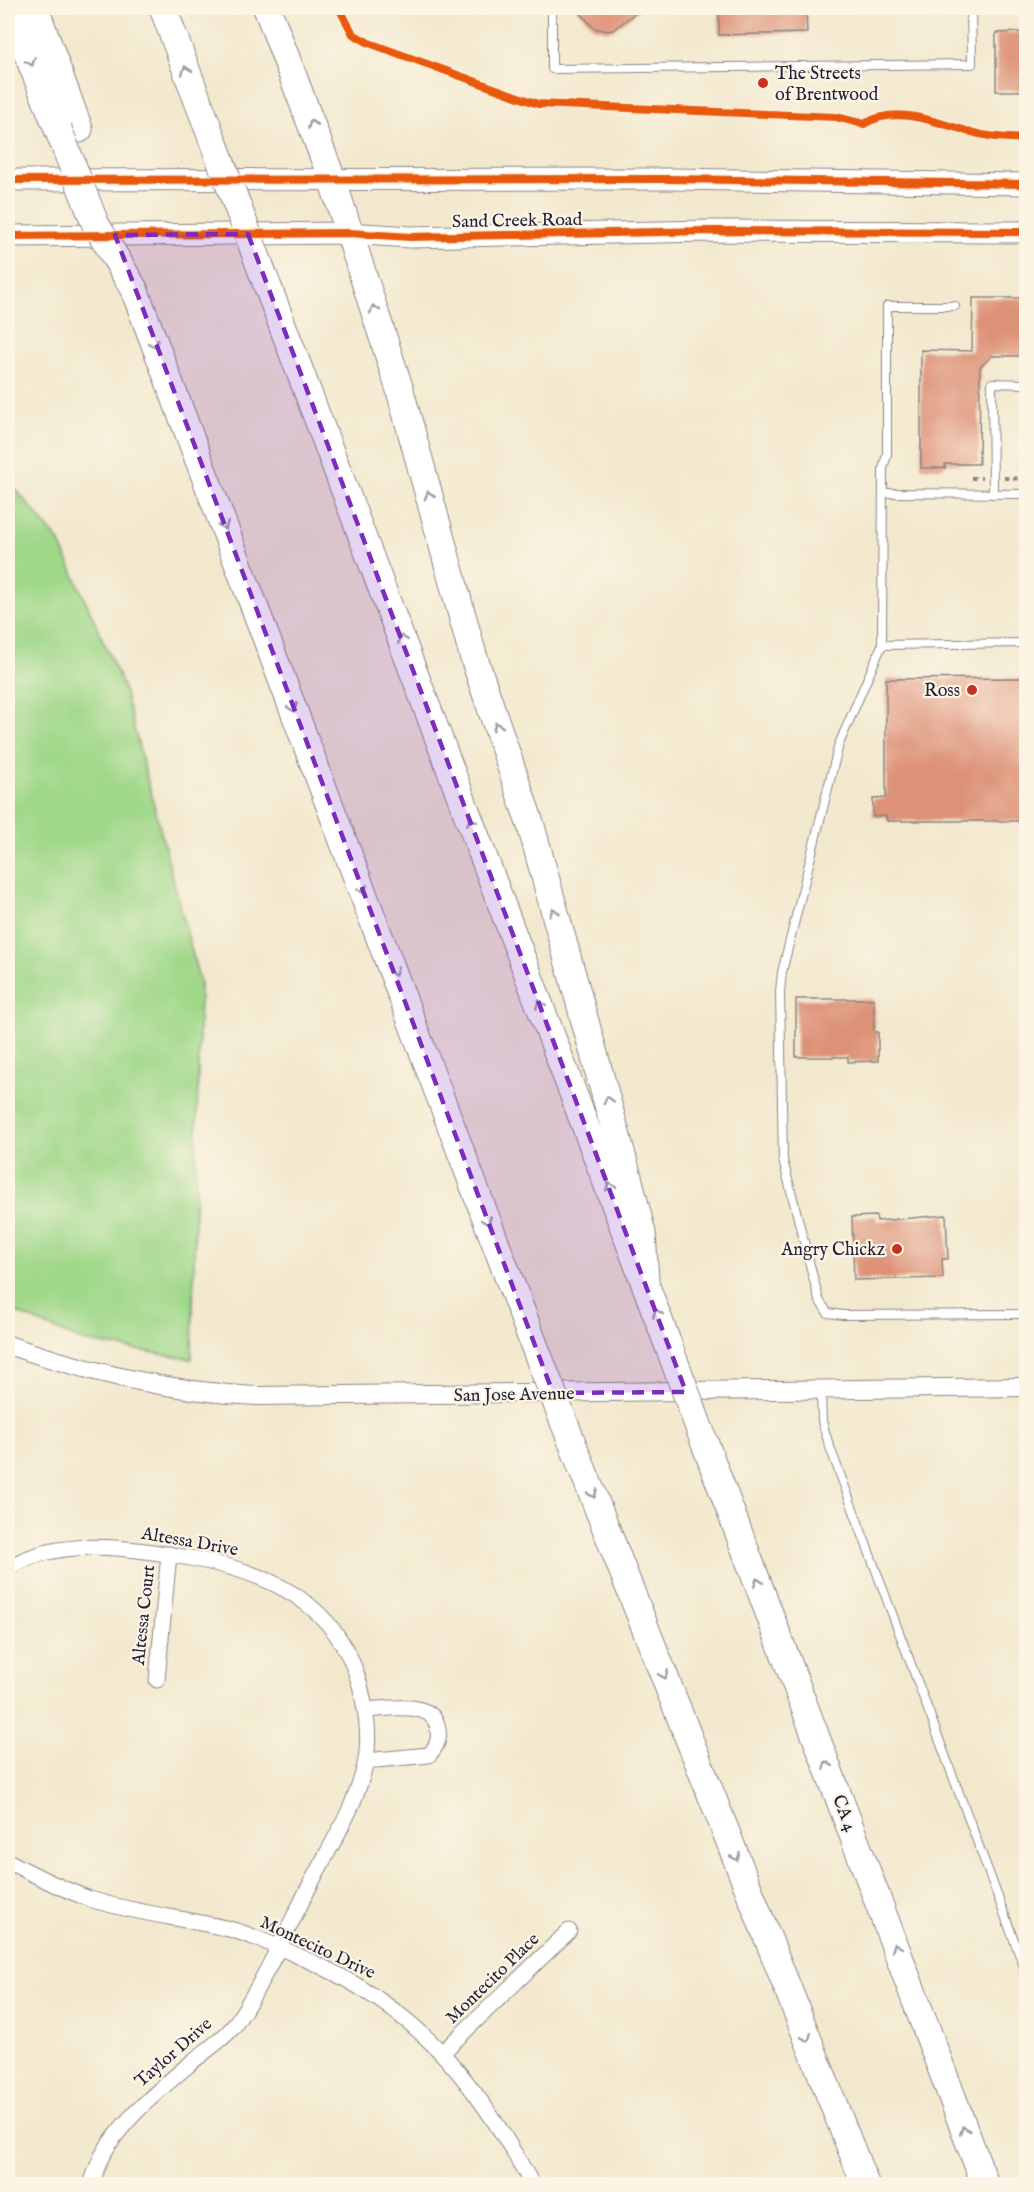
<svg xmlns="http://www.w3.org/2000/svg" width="1034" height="2192" viewBox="0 0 1034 2192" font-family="'IM FELL English',serif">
  <rect width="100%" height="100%" fill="#fcf5e5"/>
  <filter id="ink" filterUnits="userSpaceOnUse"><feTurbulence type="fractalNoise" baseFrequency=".0167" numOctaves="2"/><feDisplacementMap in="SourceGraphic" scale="12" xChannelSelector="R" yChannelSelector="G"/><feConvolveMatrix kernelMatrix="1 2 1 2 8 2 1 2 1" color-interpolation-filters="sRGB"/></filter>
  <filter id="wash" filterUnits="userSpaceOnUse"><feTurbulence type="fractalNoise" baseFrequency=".008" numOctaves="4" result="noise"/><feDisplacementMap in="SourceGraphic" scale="24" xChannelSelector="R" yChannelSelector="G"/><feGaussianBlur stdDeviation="1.35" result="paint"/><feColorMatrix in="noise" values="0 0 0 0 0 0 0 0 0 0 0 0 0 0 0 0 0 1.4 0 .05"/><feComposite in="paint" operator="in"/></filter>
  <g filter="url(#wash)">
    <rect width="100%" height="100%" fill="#f2e8cd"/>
    <polygon fill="#a0d88a" stroke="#617d62" stroke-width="1.5" points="8,480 59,541 123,686 200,983 192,1359 82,1341 8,1309"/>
    <g id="blocks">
      <g fill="#dd9177">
        <polygon points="576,8 642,8 613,30 608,31 594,28"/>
        <polygon points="719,8 806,8 807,33 719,35"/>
        <polygon points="1026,32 1026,91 996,91 996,33"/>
        <polygon points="973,298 1026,298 1026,356 992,356 980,367 979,464 945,464 945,468 921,468 921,350 972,351"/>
        <polygon points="1026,678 1026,821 887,821 886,816 873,817 873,799 886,798 886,679"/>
        <polygon points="796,999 874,999 874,1032 878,1032 878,1061 848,1062 848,1057 796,1057"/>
        <polygon points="946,1215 948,1259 942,1259 943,1278 854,1280 852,1217 876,1216 877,1221"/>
      </g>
    </g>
  </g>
  <g filter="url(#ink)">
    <use href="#blocks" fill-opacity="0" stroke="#8a8584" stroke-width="1.5"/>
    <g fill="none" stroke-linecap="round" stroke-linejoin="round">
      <g stroke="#8a8584" stroke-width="10">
        <g id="service">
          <polyline points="552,8 552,69 972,64 971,8"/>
          <polyline points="955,306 887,306 887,454 883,469 882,645 839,744 782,972 780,992 783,1160 819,1300 828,1313 843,1315 1026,1314"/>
          <polyline points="883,493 1026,494"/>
          <polyline points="993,494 992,383 1026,384"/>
          <polyline points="882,645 1026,643"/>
          <polyline points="821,1391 822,1421 828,1442 1026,1972"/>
        </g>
      </g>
      <g stroke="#8a8584" stroke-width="17">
        <g id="minor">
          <path d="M 8,1568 C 59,1536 133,1548 190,1558 C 268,1572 337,1602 360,1685 C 366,1710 370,1734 366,1760 C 357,1808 327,1850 306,1893 C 285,1934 260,1988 234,2026 C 224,2039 205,2051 192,2062 C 162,2087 121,2121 102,2156 C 97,2165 95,2175 91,2184"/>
          <polyline points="157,1680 169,1554"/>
          <path d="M 366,1761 L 429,1755 C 436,1747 440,1740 438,1729 C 434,1699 388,1709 366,1710"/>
          <path d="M 8,1861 C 34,1875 62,1889 90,1899 C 137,1914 186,1918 233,1930 C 256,1937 279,1947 301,1957 C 416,2007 473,2076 532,2184"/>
          <polyline points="443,2052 569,1931"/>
        </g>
      </g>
      <g stroke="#8a8584" stroke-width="20">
        <path id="tertiary" d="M 8,1345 C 92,1373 166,1391 256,1396 L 1026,1387"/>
      </g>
      <g stroke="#8a8584" stroke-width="23">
        <g id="secondary">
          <polyline points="8,180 669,179 1026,184"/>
          <polyline points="8,236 349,233 410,237 710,231 1026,232"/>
        </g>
      </g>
      <g stroke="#8a8584" stroke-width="29">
        <g id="motorway">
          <polyline points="9,8 58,129"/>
          <polyline points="35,8 79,129"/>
          <polyline points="163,8 207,125"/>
          <polyline points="267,8 332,179 399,387 473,655 531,826 628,1177 642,1233 645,1280"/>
          <polyline points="134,289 536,1350"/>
          <polyline points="269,290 669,1347"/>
          <polyline points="571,1440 865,2184"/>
          <polyline points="704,1441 985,2184"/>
        </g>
      </g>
      <g stroke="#8a8584" stroke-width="4" stroke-dasharray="4.5 4.5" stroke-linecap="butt">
        <polyline points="971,478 982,478"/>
        <polyline points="1004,478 1026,479"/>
      </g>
      <use href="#service" stroke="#fff" stroke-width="8"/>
      <use href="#minor" stroke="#fff" stroke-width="15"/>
      <use href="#tertiary" stroke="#fff" stroke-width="18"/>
      <use href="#secondary" stroke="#fff" stroke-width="21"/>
      <use href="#motorway" stroke="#fff" stroke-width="27"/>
      <g stroke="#8a8584" stroke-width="29" stroke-linecap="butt">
        <g id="motorway-bridge">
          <polyline points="207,125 269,290"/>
          <polyline points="58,129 95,223 134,289"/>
          <polyline points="669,1347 704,1441"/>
          <polyline points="536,1350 571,1440"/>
        </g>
      </g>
      <use href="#motorway-bridge" stroke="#fff" stroke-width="27"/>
      <g stroke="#fcf5e5" stroke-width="11">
        <g id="cycleway">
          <path d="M 339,8 L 353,34 L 369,43 L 538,104 L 836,117 L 864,124 C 903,101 949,130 989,136 C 1001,138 1014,138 1026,139"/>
          <polyline points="8,180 669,179 1026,184"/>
          <polyline points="8,236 349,233 410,237 710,231 1026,232"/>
        </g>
      </g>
      <use href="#cycleway" stroke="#e8590c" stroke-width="8"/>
    </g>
    <defs><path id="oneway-chevron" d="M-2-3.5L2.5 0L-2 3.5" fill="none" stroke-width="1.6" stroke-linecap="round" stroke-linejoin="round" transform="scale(1.5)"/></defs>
    <g stroke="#9c9ca7">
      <use href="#oneway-chevron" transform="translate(31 62) rotate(68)"/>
      <use href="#oneway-chevron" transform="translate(186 70) rotate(-110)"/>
      <use href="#oneway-chevron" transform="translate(312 124) rotate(-111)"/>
      <use href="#oneway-chevron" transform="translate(374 309) rotate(-108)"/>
      <use href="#oneway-chevron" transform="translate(154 344) rotate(70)"/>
      <use href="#oneway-chevron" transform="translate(429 495) rotate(-106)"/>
      <use href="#oneway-chevron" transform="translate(224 526) rotate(69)"/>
      <use href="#oneway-chevron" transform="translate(402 639) rotate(-111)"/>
      <use href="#oneway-chevron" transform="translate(293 708) rotate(69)"/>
      <use href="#oneway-chevron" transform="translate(497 726) rotate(-109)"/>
      <use href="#oneway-chevron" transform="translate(471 821) rotate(-111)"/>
      <use href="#oneway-chevron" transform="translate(363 890) rotate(69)"/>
      <use href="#oneway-chevron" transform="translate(554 912) rotate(-105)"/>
      <use href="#oneway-chevron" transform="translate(394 972) rotate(70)"/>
      <use href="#oneway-chevron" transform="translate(540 1004) rotate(-111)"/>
      <use href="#oneway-chevron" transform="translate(608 1100) rotate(-105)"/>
      <use href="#oneway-chevron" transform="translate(610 1186) rotate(-111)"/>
      <use href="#oneway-chevron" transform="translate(487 1221) rotate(69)"/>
      <use href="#oneway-chevron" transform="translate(657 1313) rotate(-110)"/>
      <use href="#oneway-chevron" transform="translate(593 1494) rotate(68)"/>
      <use href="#oneway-chevron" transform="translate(758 1582) rotate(-111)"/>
      <use href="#oneway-chevron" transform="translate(664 1675) rotate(68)"/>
      <use href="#oneway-chevron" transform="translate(827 1765) rotate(-111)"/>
      <use href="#oneway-chevron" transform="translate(736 1857) rotate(68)"/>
      <use href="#oneway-chevron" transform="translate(896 1947) rotate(-111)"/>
      <use href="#oneway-chevron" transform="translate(807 2038) rotate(68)"/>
      <use href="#oneway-chevron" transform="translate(964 2130) rotate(-110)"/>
    </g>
  </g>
  <path fill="#7b2cbf" fill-opacity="0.2" stroke="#7b2cbf" stroke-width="4.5" stroke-dasharray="12 8" stroke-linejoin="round" d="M 248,234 L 686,1392 L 553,1393 L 115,235 Z"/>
  <g fill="#c8321e" stroke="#fcf5e5" stroke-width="2">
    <circle cx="763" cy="83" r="6"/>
    <circle cx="972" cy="690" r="6"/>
    <circle cx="897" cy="1249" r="6"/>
  </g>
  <g text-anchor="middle" stroke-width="4.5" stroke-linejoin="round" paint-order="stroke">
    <g font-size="18" fill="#22223b" stroke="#fcf5e5" text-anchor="end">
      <text x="775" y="79" text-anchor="start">The Streets<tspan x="775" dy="21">of Brentwood</tspan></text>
      <text x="960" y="696">Ross</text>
      <text x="885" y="1255">Angry Chickz</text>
    </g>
    <g font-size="18" fill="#22223b" stroke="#fcf5e5">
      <text transform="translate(517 220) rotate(-1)" y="6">Sand Creek Road</text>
      <text transform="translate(514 1394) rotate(-1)" y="6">San Jose Avenue</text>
      <text transform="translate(190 1541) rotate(10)" y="6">Altessa Drive</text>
      <text transform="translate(143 1615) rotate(-84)" y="6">Altessa Court</text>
      <text transform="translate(845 1813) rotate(69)" y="6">CA 4</text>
      <text transform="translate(318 1947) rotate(25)" y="6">Montecito Drive</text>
      <text transform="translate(492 1978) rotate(-44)" y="6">Montecito Place</text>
      <text transform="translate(173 2052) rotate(-41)" y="6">Taylor Drive</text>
    </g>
  </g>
  <rect width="1034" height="2192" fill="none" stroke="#fcf5e5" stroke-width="30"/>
</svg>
